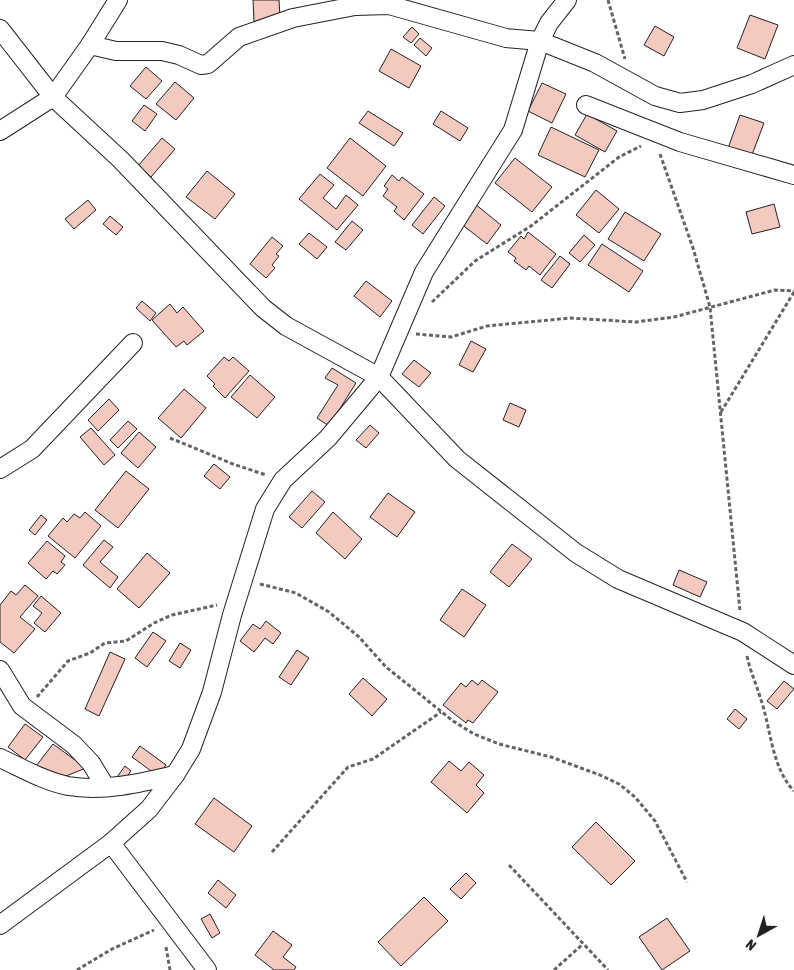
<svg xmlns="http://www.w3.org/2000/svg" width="794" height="970" viewBox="0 0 794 970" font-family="'Asap Condensed',sans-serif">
  <rect width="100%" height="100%" fill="#fff"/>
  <g fill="#f3c9c0" stroke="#222">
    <polygon points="253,0 279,0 280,17 254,22"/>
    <polygon points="750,15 778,25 765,59 737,48"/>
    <polygon points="655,26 674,37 664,56 644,45"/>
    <polygon points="412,27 419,34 411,43 403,37"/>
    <polygon points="420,38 432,48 426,56 414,45"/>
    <polygon points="391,49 421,66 409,88 379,71"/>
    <polygon points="146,67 162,81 146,99 130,86"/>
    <polygon points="175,82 194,98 176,120 156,104"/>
    <polygon points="542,83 566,94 552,123 528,111"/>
    <polygon points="144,105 157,114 145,131 132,121"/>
    <polygon points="368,111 403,133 394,146 359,123"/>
    <polygon points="441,111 468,128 460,141 433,124"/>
    <polygon points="587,114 617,131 605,152 575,135"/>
    <polygon points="740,115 764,123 750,160 727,151"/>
    <polygon points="551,127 599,150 585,177 538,155"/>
    <polygon points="162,138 175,149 151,177 138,166"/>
    <polygon points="350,138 386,166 363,196 327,168"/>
    <polygon points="515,158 552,187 532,212 495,183"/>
    <polygon points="207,171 235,194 215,219 186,197"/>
    <polygon points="320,174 334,185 323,198 336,209 346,195 358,205 337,230 299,199"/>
    <polygon points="392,175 399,181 402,177 424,194 404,220 394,211 397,207 383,196 388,189 384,186"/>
    <polygon points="596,190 619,209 599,233 576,215"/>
    <polygon points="434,197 445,206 423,234 412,225"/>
    <polygon points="88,200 96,210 74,229 65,219"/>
    <polygon points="475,204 501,225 487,244 460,223"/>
    <polygon points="774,204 780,227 752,234 746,212"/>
    <polygon points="625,212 661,234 644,261 608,239"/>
    <polygon points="110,216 123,227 116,235 103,224"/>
    <polygon points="352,221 363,230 346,250 335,242"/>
    <polygon points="528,232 556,254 540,275 529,266 526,270 514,261 516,258 508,252 521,236 524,239"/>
    <polygon points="309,233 327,247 317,259 299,244"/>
    <polygon points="584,235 595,245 580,262 569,253"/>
    <polygon points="272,237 283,246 276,254 279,256 272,265 275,268 266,278 250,264"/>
    <polygon points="602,244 643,271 629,292 588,265"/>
    <polygon points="560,256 570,264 552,288 541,280"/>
    <polygon points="366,281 392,301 380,317 354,296"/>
    <polygon points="142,301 156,313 150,321 136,308"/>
    <polygon points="170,304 177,313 183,307 204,331 187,345 184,341 176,347 152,320"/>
    <polygon points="471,341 486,349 473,372 459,365"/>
    <polygon points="224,357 229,361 233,357 249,371 225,398 213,386 215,384 207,376"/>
    <polygon points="414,360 431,373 419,387 402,374"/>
    <polygon points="332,368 356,383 329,426 317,418 338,385 325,378"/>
    <polygon points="250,375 275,397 257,418 231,397"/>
    <polygon points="184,389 206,408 181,438 158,418"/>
    <polygon points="109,399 119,410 98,431 88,420"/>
    <polygon points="510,403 526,410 519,427 503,420"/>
    <polygon points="128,421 137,429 118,448 110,440"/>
    <polygon points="370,425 379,433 366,448 356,440"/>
    <polygon points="91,428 115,455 104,465 80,437"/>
    <polygon points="139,432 156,447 138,468 121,453"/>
    <polygon points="214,464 230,477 220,489 204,476"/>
    <polygon points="126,471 149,489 118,528 95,510"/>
    <polygon points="312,491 325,502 302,528 289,517"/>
    <polygon points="388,493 415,512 397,537 370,517"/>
    <polygon points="85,512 101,526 75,558 48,536 63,518 67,522 74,514 80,518"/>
    <polygon points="333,512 362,539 345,559 316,533"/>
    <polygon points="41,515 47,520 35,535 29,530"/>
    <polygon points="104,540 113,547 100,562 118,577 110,588 83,565"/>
    <polygon points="47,541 65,556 61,562 65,565 57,574 53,571 46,579 28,563"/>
    <polygon points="512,544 532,559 509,587 490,572"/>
    <polygon points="147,553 170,573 139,608 117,589"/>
    <polygon points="679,570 707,582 700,597 673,585"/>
    <polygon points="25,585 38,596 20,617 35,629 14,653 0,642 0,605 11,591 16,595"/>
    <polygon points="462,589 486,605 464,637 440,620"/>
    <polygon points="41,596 61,613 45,632 34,623 42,613 33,606"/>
    <polygon points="266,621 281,633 273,644 265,638 254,652 240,641 253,624 260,629"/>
    <polygon points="153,632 166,641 147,667 135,658"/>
    <polygon points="180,643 191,650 180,668 169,661"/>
    <polygon points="297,650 309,658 291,685 279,677"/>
    <polygon points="110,652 125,659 99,716 85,709"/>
    <polygon points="363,678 387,699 372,716 349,694"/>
    <polygon points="472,680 478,685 482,680 498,692 473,723 468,720 466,723 443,705 461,683 466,687"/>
    <polygon points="784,681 794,689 777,709 767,701"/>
    <polygon points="735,709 747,719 739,729 727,719"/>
    <polygon points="25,724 43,737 25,760 8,747"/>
    <polygon points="53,744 86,768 66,776 33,770"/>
    <polygon points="140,746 166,765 158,776 132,757"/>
    <polygon points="449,761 461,771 469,762 484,775 476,785 484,793 467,813 431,782"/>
    <polygon points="125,766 131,771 123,782 117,777"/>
    <polygon points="214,798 252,826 234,852 195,824"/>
    <polygon points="596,822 635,861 611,885 572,847"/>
    <polygon points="466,873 476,883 461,899 450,889"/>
    <polygon points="218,880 236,895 226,908 208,893"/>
    <polygon points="424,897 448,921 401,966 378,942"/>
    <polygon points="210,914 220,933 212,938 201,919"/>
    <polygon points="667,918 690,951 662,970 639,937"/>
    <polygon points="273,931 292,945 283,957 296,967 294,970 274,970 255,955"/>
  </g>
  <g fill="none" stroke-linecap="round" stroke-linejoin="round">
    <g stroke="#222" stroke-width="20">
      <g id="street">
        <polyline points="0,29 53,97 121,160 263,308 286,326 379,377 457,459 576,553 618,579 743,632 794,665"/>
        <polyline points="90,45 116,51 162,51 179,55 201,65 208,64 239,37 293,18 355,6 389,5 506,38 540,41 595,63 655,96 680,103 703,100 752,84 794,65"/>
        <polyline points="586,105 680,142 794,175"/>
        <polyline points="0,131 53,97 90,45 118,0"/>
        <polyline points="0,469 32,449 133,343"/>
        <polyline points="0,670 22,706 74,745 91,763 105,786"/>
        <path d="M 0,758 C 22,768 44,781 68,786 C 103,792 141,783 175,775"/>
        <polyline points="111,843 207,970"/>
        <polyline points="0,925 111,843 149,809 175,775 191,749 212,692 232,615 265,509 283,480 328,438 379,377 424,272 513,130 540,41 549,23 567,0"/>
      </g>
    </g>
    <g stroke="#646464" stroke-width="3" stroke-dasharray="4 2.5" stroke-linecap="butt">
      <polyline points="608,0 625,59"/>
      <polyline points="660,154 693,248 710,307 740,611"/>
      <polyline points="432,302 475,261 531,226 619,157 641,146"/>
      <polyline points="416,334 451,337 487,326 570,318 636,322 674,317 775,290 794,291"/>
      <polyline points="721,412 794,292"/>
      <polyline points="170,438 233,464 266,475"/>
      <polyline points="260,584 296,593 329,612 359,637 386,667 453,721 474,734 499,744 551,757 600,775 619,784 635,797 655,821 687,882"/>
      <path d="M 747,656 C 750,671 756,683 760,697 C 771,727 771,767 794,791"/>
      <polyline points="37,697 68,661 90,653 105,643 126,641 154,623 172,615 217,605"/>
      <polyline points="272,852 348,767 373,759 441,712"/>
      <polyline points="509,865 608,970"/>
      <polyline points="166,947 170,970"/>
      <polyline points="77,970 112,949 154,930"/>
      <polyline points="554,970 583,944"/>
    </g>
    <use href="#street" stroke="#fff" stroke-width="18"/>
  </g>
  <g transform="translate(759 935) rotate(219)" stroke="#ffffff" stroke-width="4" paint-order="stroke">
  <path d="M0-4L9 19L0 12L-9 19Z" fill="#222222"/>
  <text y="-8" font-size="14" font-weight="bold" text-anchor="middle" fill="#222222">N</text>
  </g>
</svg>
